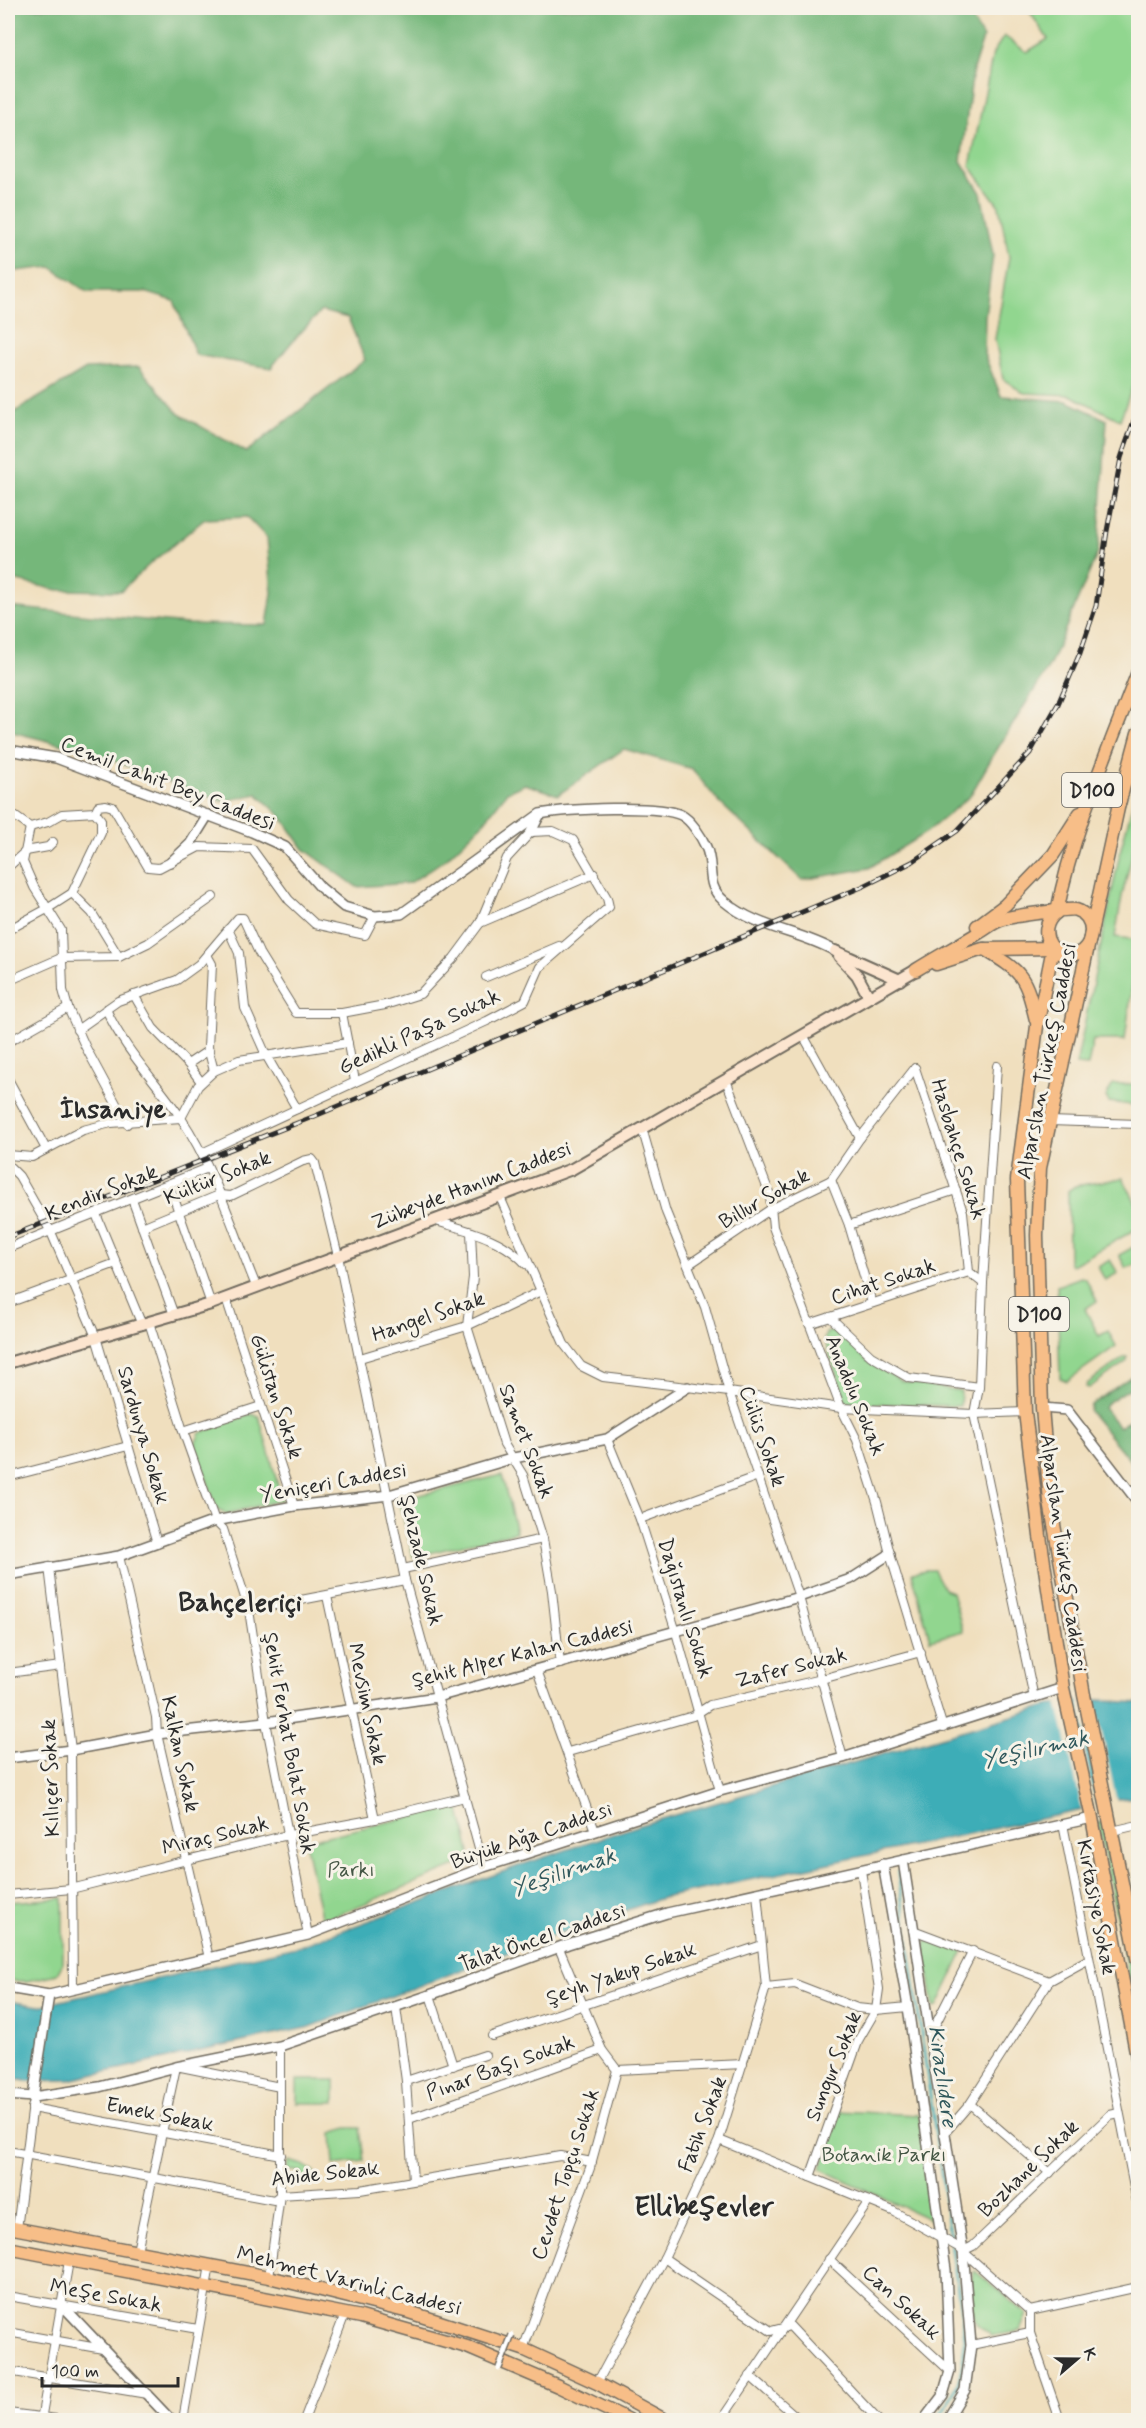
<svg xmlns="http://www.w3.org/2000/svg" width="1146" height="2428" viewBox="0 0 1146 2428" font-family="Mynerve,sans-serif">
  <rect width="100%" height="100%" fill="#f7f3e8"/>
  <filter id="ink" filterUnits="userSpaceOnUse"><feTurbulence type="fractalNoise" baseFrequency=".0167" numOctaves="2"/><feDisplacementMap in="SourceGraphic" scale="12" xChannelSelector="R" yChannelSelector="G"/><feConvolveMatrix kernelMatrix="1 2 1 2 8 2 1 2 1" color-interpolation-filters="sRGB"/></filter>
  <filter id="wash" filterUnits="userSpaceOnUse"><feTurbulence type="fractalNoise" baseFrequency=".008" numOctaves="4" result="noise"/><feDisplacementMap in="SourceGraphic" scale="24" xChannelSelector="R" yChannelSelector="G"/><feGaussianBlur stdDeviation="1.35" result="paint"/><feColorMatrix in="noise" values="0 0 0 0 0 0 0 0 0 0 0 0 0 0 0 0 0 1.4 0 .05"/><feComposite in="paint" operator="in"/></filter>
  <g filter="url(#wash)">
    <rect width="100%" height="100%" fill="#f0dfbe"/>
    <g fill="#91d68f" stroke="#5e805d" stroke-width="1.5">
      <polygon points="1027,8 1138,8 1138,371 1120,420 1070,395 1024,393 1003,379 995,339 1009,257 999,206 970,166 993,53 1004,36 1027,52 1048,39"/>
      <polygon points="1135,795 1138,797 1138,830 1122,896 1115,937 1138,940 1125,1040 1093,1040 1088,1066 1076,1065 1121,848"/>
      <polygon points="1113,1084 1138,1084 1138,1106 1109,1102 1106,1097"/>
      <polygon points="1123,1178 1138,1207 1138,1228 1071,1266 1069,1262 1068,1191 1075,1186"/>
      <polygon points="1137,1245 1138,1264 1126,1268 1119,1255"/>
      <polygon points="1110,1260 1118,1273 1105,1280 1098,1267"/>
      <polygon points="1081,1277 1086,1279 1097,1301 1085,1309 1099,1336 1108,1331 1116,1346 1067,1381 1060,1378 1057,1286"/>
      <polygon points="838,1329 867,1361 901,1381 961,1391 960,1406 846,1403 824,1339 826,1333"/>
      <polygon points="1125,1357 1127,1357 1127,1361 1089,1388 1086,1387 1087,1384"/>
      <polygon points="250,1414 259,1416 282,1500 226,1514 217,1510 195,1444 200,1433"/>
      <polygon points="502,1475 516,1532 413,1557 399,1500"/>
      <polygon points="925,1570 934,1570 944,1589 952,1592 963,1631 930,1640 912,1573"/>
      <polygon points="459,1806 470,1853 466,1862 322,1921 305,1841"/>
      <polygon points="1105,1822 1138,1993 1138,2026 1098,1823"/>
      <polygon points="63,1898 63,1963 57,1974 27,1981 10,1981 8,1902"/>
      <polygon points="928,1938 964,1951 937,2007 934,2008 924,1946"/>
      <rect x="297" y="2080" width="38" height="23"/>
      <polygon points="837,2111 919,2115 931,2220 821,2169"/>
      <polygon points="347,2128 360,2128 364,2161 334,2165 332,2133"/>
      <polygon points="288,2161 303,2165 314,2172 316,2181 304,2181 301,2172 287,2170"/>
      <path d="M 975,2271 L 1027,2314 L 1020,2331 L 992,2336 C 988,2332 980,2327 977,2323 C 971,2313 967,2279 975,2271 Z"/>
    </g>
    <g fill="#74b77a" stroke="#507152" stroke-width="1.5">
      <polygon points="8,8 966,8 983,38 973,70 961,161 981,193 993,255 985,316 984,354 1001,396 1067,401 1107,420 1098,552 1050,665 993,756 970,796 927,832 869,868 802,880 719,802 692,769 624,749 558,795 525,784 507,792 483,823 447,858 410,883 357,887 304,849 281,816 257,794 224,801 195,792 88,751 8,731 8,607 187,624 267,625 272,593 267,538 247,517 205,519 151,563 121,591 58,590 8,579 8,416 86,369 139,367 179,414 246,452 365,360 348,318 321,311 291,343 271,368 196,355 174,301 145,292 87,292 51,267 8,272"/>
      <polygon points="1133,1375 1138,1383 1107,1403 1104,1408 1119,1427 1138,1415 1138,1470 1089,1411 1091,1405"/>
    </g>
    <polygon fill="#3cadb7" stroke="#346c71" stroke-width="1.5" points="1099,1700 1138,1703 1138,1797 1118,1799 1078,1811 662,1898 557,1934 310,2027 69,2080 26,2081 8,2078 8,2001 39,2006 300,1946 524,1864 637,1826 1054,1704"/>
    <g fill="#f0dfbe">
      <polygon points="1094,1697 1117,1802 1101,1807 1078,1699"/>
      <polygon points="1073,1699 1097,1808 1083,1813 1057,1701"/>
    </g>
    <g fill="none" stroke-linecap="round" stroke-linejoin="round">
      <path stroke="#3cadb7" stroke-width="3" d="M 898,1872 L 965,2339 C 963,2373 958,2395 936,2420"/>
    </g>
  </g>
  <g filter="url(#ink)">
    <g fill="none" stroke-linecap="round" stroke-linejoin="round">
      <g stroke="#706a5e" stroke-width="10">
        <g id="minor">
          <polyline points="8,818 13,815 30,827 48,822 62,814 95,812 98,806 106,805 113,807 148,867 159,868 199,847 252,849 289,900 315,924 365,935 375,916"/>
          <polyline points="30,827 23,862 34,887 61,930 63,990 68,1008 85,1046 127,1124"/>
          <polyline points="8,867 26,851 48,847 53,842"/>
          <polyline points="72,893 92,913 119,957"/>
          <polyline points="228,929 239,953 245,1008 266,1055 297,1109"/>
          <polyline points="8,930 47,909 72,893 101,833 101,820 95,812"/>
          <polyline points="486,977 559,946"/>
          <polyline points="8,981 61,958 119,957 148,943 213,897"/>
          <polyline points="134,995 153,1028 188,1064 201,1082"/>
          <path d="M 106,1009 C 124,1050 157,1082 181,1118 C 215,1169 233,1230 256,1286"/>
          <polyline points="342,1013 355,1081"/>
          <polyline points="77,1030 118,1001 177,980 199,964 238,918 243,918 259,953 296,1013 342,1013 385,1005 420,994 454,958 480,923 594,874"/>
          <polyline points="803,1035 860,1138"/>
          <polyline points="8,1042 68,1008"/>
          <polyline points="188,1064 209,1050"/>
          <polyline points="915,1068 963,1212 969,1272 983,1283 979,1387 974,1414 1034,1698"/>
          <polyline points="214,1071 239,1060 348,1043"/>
          <polyline points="8,1079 46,1149"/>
          <polyline points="726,1080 770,1195 773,1227 841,1408 857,1440 877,1502 890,1554 943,1728"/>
          <polyline points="181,1118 198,1086 214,1071 208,1048 212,964 207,955"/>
          <polyline points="1050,1121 1138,1124"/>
          <polyline points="642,1128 666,1212 705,1307 729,1392 799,1597 843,1758"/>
          <polyline points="202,1153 487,1021 525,1001 540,967 609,907 607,898 573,840 553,831 531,832 507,858 480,923"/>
          <polyline points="8,1155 32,1157 83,1130 111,1123 181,1118"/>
          <polyline points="8,1165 19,1176 51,1232 96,1337 157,1543"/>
          <polyline points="831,1180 849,1225 872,1303"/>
          <polyline points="169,1184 211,1304"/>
          <polyline points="500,1197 564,1344 581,1366 603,1377 729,1392 841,1408 974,1414 1025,1412"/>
          <polyline points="132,1199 174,1315"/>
          <polyline points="96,1214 142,1325"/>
          <path d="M 436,1221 C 469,1231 502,1238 526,1264"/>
          <polyline points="849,1225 956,1190"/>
          <polyline points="142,1227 219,1195 231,1196 303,1161 312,1159 315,1163 338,1256 405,1580 484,1867"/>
          <polyline points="471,1232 473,1277 467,1326 504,1444 523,1475 543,1539 552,1591 560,1664"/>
          <polyline points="8,1248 208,1168"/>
          <polyline points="688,1265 771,1209 831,1180 860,1138 915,1068"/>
          <polyline points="983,1283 997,1066"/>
          <polyline points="226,1298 294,1506"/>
          <polyline points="8,1303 116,1263"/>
          <polyline points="830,1317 871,1356 909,1378 979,1387"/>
          <polyline points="149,1322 183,1431 215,1521 223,1529 249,1610 266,1722 308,1935"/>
          <polyline points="809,1324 969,1272"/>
          <polyline points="360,1358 467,1326 541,1291"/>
          <polyline points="183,1431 261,1406"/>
          <polyline points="607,1439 640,1519 676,1632 720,1791"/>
          <polyline points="8,1477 128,1446"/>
          <polyline points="640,1519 758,1476"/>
          <polyline points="119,1556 156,1717 157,1734 209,1958"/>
          <polyline points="49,1567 71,1750 73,1989"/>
          <polyline points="403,1569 543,1539"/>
          <polyline points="327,1596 375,1819"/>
          <polyline points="249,1610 405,1580"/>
          <polyline points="537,1670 595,1831"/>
          <polyline points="8,1673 61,1666"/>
          <polyline points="568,1752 693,1716 710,1705 822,1679 921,1652"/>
          <polyline points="1063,1824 1138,2207"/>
          <polyline points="1112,1831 1138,1825"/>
          <polyline points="8,1895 71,1889 279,1837 375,1819 465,1797"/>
          <polyline points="913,1930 1049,1981"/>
          <polyline points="766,1987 795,1984 857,2008 876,2010 908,2007"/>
          <polyline points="430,1995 453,2066"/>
          <polyline points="396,2007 406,2081 413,2180"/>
          <polyline points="930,2035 973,1951"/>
          <polyline points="492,2036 762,1945"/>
          <polyline points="280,2046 280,2087"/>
          <polyline points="181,2067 280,2087 280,2195 269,2277"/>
          <polyline points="617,2070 743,2064"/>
          <polyline points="406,2081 485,2055"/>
          <polyline points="970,2104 1050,2173"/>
          <polyline points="32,2108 281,2155"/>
          <polyline points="409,2119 602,2050"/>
          <polyline points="944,2134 970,2104 1049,1981 1089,1959"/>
          <polyline points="719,2140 810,2177 859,2039 876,2010 879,1989 861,1870"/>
          <polyline points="8,2151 274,2200 280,2195 360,2190 560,2156 592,2162"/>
          <polyline points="810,2177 893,2211 958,2247 1030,2311 1030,2333 1060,2420"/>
          <polyline points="17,2229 33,2104"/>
          <polyline points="137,2251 176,2067"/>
          <polyline points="963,2251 973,2246 1110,2115 1119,2113"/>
          <polyline points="664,2258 771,2331 790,2326 878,2420"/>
          <polyline points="829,2259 950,2371"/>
          <polyline points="8,2296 198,2329"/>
          <polyline points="1030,2311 1138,2287"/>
          <polyline points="8,2332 103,2349"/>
          <polyline points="971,2345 1030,2333"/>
          <polyline points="523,2349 590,2168 617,2070 602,2050 559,1948"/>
          <polyline points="8,2371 147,2394"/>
          <polyline points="750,2376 800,2420"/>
          <polyline points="597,2383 664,2258 719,2140 766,1987 757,1893"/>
          <polyline points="8,2413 65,2420"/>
          <polyline points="41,2420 69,2261"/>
          <polyline points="183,2420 210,2265"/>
          <polyline points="304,2420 345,2314"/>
          <polyline points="721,2420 869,2201"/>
        </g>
      </g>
      <g stroke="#706a5e" stroke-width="12">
        <g id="tertiary">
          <path d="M 8,750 L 56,758 L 252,832 L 285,847 L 321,888 L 344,907 L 375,916 L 401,914 L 540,814 C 567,809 659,804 681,815 C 691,820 701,836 706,847 C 715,867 704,884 724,901 C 759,930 798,930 835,951"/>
          <polyline points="531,832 539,816"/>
          <polyline points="171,862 190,844 208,815"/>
          <polyline points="1042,1408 1067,1410 1138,1502"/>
          <polyline points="8,1575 119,1556 215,1521 294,1506 389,1495 514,1458 607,1439 688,1387"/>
          <polyline points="8,1758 71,1750 157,1734 266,1722 437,1697 799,1597 851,1579 890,1554"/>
          <polyline points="903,1860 963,2251 971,2345 965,2390 947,2420"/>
          <polyline points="883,1864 908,2007 946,2270 950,2371 943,2395 924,2420"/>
          <polyline points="8,1988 49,1995 308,1935 484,1867 525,1854 720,1791 843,1758 1063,1688"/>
          <polyline points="8,2095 33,2097 99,2087 176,2067 280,2046 427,1996 568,1944 667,1913 1092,1818"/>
          <polyline points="33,2097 49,1995"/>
          <polyline points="62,2305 171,2420"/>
        </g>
      </g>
      <g stroke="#706a5e" stroke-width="14">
        <g id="secondary">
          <polyline points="835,951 900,980"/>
          <polyline points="839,956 857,975 869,997"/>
          <polyline points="8,1363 211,1304 572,1169 916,970"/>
        </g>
      </g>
      <g stroke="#706a5e" stroke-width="15">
        <g id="primary">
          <polyline points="8,2227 269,2277 409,2312 523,2349 597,2383 665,2420"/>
          <polyline points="8,2248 361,2317 467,2347 558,2386 629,2420"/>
        </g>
      </g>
      <g stroke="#706a5e" stroke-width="15">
        <g id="trunk">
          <polyline points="1138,733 1118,808 1040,1168 1037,1235 1042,1408 1050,1502 1084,1695 1138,1962"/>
          <path d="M 1057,912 C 1073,829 1108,751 1138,672"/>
          <polyline points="977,926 1005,905 1053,855 1080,813"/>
          <polyline points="1053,948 1037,1026 1017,1180 1025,1412 1040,1536 1063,1688 1092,1818 1138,2062"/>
          <path d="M 984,949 C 1023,973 1025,975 1036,1020"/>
          <polyline points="936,964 983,949 1053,948"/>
          <path d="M 916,970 C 937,957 959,945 980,932 C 987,928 995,921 1004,919 C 1012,916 1071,908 1076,910 C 1086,913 1091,921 1091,931 C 1091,938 1088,946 1082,951 C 1057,967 1031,932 1057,912"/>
        </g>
      </g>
      <use href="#minor" stroke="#fff" stroke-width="8"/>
      <use href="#tertiary" stroke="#fff" stroke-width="9"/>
      <use href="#secondary" stroke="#fce5cf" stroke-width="10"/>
      <use href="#primary" stroke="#f7be88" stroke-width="12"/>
      <use href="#trunk" stroke="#f7be88" stroke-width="12"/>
      <g stroke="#2b2b2b" stroke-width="5">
        <polyline id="rail" points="8,1237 315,1116 864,886 912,862 957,831 1030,753 1058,704 1080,653 1096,606 1107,531 1121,458 1138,409"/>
      </g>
      <use href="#rail" stroke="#f7f3e8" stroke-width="3" stroke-dasharray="9" stroke-linecap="butt"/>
      <g stroke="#706a5e" stroke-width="8" stroke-linecap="butt">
        <polyline id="pedestrian-bridge" points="499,2368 512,2335"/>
      </g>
      <use href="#pedestrian-bridge" stroke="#fff" stroke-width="5"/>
    </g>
  </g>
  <g text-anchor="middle" stroke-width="6" stroke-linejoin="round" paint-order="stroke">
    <g fill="#f7f3e8" stroke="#686764" stroke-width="1.5">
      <rect x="1062" y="773" width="60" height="34" rx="4.5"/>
      <rect x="1009" y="1297" width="60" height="34" rx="4.5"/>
    </g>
    <g font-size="20" font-weight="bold" fill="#2b2b2b">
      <text x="1092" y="797">D100</text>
      <text x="1039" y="1321">D100</text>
    </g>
    <g font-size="21" fill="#2b2b2b" stroke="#f7f3e8">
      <text transform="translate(168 783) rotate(21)" y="7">Cemil Cahit Bey Caddesi</text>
      <text transform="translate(419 1031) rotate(-25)" y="7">Gedikli Paşa Sokak</text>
      <text transform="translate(1046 1061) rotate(-79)" y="7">Alparslan Türkeş Caddesi</text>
      <text transform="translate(959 1149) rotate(73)" y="7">Hasbahçe Sokak</text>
      <text transform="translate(217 1177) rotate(-22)" y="7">Kültür Sokak</text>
      <text transform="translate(471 1185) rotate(-21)" y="7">Zübeyde Hanım Caddesi</text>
      <text transform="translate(101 1192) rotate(-22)" y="7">Kendir Sokak</text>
      <text transform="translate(764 1198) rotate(-30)" y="7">Billur Sokak</text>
      <text transform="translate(883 1281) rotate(-18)" y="7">Cihat Sokak</text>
      <text transform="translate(428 1316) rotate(-19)" y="7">Hangel Sokak</text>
      <text transform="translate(856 1395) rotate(68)" y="7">Anadolu Sokak</text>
      <text transform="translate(277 1396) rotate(72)" y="7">Gülistan Sokak</text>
      <text transform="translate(144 1435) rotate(74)" y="7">Sardunya Sokak</text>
      <text transform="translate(763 1436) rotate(71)" y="7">Cülüs Sokak</text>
      <text transform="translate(527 1441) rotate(69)" y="7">Samet Sokak</text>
      <text transform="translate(333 1482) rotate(-10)" y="7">Yeniçeri Caddesi</text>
      <text transform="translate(1064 1553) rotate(82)" y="7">Alparslan Türkeş Caddesi</text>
      <text transform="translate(422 1560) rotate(77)" y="7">Şehzade Sokak</text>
      <text transform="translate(686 1608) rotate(73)" y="7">Dağıstanlı Sokak</text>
      <text transform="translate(522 1653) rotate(-14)" y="7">Şehit Alper Kalan Caddesi</text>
      <text transform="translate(791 1667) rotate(-14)" y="7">Zafer Sokak</text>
      <text transform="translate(368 1704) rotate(78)" y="7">Mevsim Sokak</text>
      <text transform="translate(290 1743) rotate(80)" y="7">Şehit Ferhat Bolat Sokak</text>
      <text transform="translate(181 1754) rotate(78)" y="7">Kalkan Sokak</text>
      <text transform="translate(50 1778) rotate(-92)" y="7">Kılıçer Sokak</text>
      <text transform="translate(215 1835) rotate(-14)" y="7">Miraç Sokak</text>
      <text transform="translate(531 1835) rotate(-19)" y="7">Büyük Ağa Caddesi</text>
      <text transform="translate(1097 1907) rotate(79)" y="7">Kırtasiye Sokak</text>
      <text transform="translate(542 1937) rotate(-19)" y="7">Talat Öncel Caddesi</text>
      <text transform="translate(621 1973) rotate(-19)" y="7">Şeyh Yakup Sokak</text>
      <text transform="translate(833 2066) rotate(-68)" y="7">Sungur Sokak</text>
      <text transform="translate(500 2067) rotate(-20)" y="7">Pınar Başı Sokak</text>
      <text transform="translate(160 2114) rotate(11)" y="7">Emek Sokak</text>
      <text transform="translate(702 2124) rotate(-69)" y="7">Fatih Sokak</text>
      <text transform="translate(1028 2168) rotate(-44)" y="7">Bozhane Sokak</text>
      <text transform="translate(325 2173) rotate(-6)" y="7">Abide Sokak</text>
      <text transform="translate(565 2174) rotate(-72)" y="7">Cevdet Topçu Sokak</text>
      <text transform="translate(349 2280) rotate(14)" y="7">Mehmet Varinli Caddesi</text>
      <text transform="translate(106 2295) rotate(10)" y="7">Meşe Sokak</text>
      <text transform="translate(902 2302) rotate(43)" y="7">Can Sokak</text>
    </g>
    <g font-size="21" fill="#445644" stroke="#f7f3e8">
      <text x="351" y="1876">Parkı</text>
      <text x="884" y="2161">Botanik Parkı</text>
    </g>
    <g font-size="22" font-style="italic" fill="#31585c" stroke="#f7f3e8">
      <text transform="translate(1035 1748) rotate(-13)" y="8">Yeşilırmak</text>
      <text transform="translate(563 1871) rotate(-19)" y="8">Yeşilırmak</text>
      <text transform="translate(944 2076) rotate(82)" y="8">Kirazlıdere</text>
    </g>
    <g font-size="27" font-weight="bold" fill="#2b2b2b" stroke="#f7f3e8">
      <text x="113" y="1118">İhsaniye</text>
      <text x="240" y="1611">Bahçeleriçi</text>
      <text x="704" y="2215">Ellibeşevler</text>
    </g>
  </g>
  <rect width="1146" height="2428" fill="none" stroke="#f7f3e8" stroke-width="30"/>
  <g transform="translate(1077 2359) rotate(70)" stroke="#f7f3e8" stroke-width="4.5" paint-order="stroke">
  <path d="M0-4.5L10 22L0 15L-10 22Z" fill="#2b2b2b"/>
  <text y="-9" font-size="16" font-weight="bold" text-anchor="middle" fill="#2b2b2b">K</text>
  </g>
  <path d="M42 2377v9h136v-9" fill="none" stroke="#2b2b2b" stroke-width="3"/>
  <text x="51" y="2377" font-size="18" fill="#2b2b2b" stroke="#f7f3e8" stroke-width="4.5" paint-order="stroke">100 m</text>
</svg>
